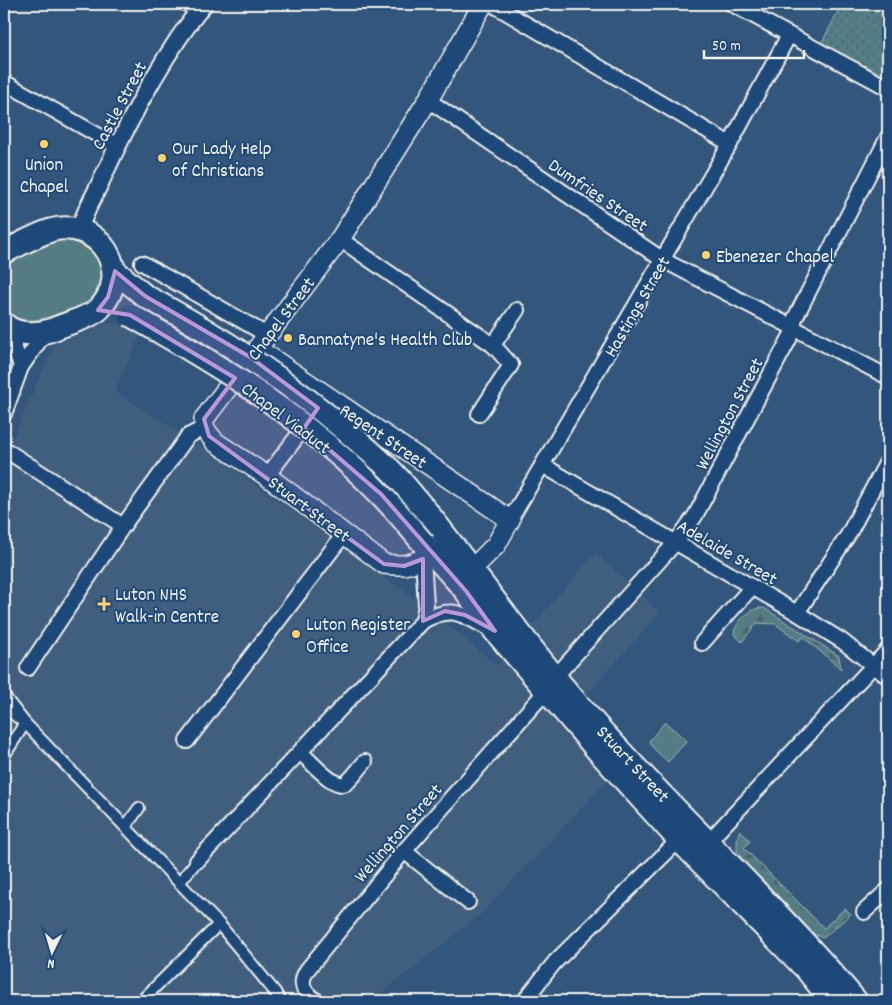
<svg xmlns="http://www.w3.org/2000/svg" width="892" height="1005" viewBox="0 0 892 1005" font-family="Dekko,sans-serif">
  <defs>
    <pattern id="forest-firs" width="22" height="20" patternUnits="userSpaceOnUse" patternTransform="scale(1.25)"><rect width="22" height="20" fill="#537c83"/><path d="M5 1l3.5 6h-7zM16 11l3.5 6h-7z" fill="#4e6568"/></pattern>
    <pattern id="park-dots" width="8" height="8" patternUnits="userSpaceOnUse" patternTransform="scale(1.25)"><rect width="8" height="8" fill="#537c83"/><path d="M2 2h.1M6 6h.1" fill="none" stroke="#4e6568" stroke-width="1.8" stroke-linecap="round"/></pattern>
  </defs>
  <rect width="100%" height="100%" fill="#33567c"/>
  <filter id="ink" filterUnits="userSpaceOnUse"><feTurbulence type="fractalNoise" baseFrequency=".02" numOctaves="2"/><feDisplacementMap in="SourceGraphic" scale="10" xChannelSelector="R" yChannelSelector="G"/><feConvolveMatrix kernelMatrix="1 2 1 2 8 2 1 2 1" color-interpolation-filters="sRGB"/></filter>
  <g filter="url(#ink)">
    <polygon fill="#415e7e" points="118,323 140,336 115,391 201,446 411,596 497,665 596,553 660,612 573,710 622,766 481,914 372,1001 4,1001 4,458 54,345 101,325"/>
    <g fill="#537c83" stroke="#a4b6b6">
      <path d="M 62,239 C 84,244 106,255 99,281 C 97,289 95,296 89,302 C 84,306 75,308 68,310 C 46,318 24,328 4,310 L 4,264 Z"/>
      <polygon points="665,722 687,741 668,762 652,747 649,741"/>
    </g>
    <g fill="url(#forest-firs)" stroke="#a4b6b6">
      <path d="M 758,608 L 764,608 L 839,656 L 841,669 L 803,637 L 799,641 L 775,624 L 757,623 L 742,642 L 734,634 C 734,624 748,611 758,608 Z"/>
      <polygon points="740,830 750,841 744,848 824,928 845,908 851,914 823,938 814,934 737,853 737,837"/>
    </g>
    <polygon fill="url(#park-dots)" stroke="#a4b6b6" points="842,4 888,4 888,77 884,78 821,44"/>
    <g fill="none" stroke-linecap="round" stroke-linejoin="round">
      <g stroke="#f4f1e8" stroke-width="14">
        <g id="pedestrian">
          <polyline points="4,696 25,723 4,756"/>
          <polyline points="4,707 25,723 219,924 275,992 280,1001"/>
          <polyline points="126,826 139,808"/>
          <polyline points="179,883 197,861"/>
          <polyline points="141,1001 219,924"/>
        </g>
      </g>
      <g stroke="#f4f1e8" stroke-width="18">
        <g id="minor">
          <polyline points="187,4 198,11"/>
          <polyline points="492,4 730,144"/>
          <polyline points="732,4 888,88"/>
          <polyline points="4,82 117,146"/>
          <polyline points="428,100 663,260 888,377"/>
          <polyline points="340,239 493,345"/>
          <polyline points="142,263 267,335"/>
          <polyline points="9,329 21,367"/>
          <polyline points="4,414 21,367 45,333"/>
          <polyline points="479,414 511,365 493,345 517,310"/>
          <polyline points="4,449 123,526"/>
          <polyline points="544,466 797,613 842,641 888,677"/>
          <polyline points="267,476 309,421"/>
          <polyline points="510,520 730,144 789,35"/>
          <polyline points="423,558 426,605 423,621"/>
          <polyline points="797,613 848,535 888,460"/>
          <polyline points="702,643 752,587"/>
          <polyline points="28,668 123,526 188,436 204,428"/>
          <polyline points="555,677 676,542 695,516 794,330 794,320 888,137"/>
          <polyline points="187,741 344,534"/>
          <path d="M 301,753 C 310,760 334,790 346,783 C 353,778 359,768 365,762"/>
          <polyline points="708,842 888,650"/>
          <polyline points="404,851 468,902"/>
          <path d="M 197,861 L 423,621 C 453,604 462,615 490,629"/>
          <polyline points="864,912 888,890"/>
          <path d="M 317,1001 C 304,993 298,984 307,970 L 404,851 L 546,691"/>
          <polyline points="524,1001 555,962 679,840"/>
        </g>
      </g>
      <g stroke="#f4f1e8" stroke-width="20">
        <path id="tertiary" d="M 79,231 C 84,212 94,197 102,179 C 129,120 163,54 204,4"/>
      </g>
      <g stroke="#f4f1e8" stroke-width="22">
        <g id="secondary">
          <polyline points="258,349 510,520 496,545 472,569"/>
          <path d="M 424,544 L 423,558 C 410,566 400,566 384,564 L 267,476 L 215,442 L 204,428 L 204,419 L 340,239 L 428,100 L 483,4"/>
        </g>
      </g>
      <g stroke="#f4f1e8" stroke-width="26">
        <g id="trunk">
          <path d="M 4,252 C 19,245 36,235 52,230 C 100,218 134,273 99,309 C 91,317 65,324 54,329 C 39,335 16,336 4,324"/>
          <polyline points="115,271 145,296"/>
          <path d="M 427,512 C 470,566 510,623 554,676 C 648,790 761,888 856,1001"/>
          <polyline points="424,544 466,591 495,631 599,752 679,840 807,970 832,1001"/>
        </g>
      </g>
      <use href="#pedestrian" stroke="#1f4a7a" stroke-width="10"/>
      <use href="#minor" stroke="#1f4a7a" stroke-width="14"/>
      <use href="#tertiary" stroke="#1f4a7a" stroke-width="16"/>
      <use href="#secondary" stroke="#1f4a7a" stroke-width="19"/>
      <use href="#trunk" stroke="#1f4a7a" stroke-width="22"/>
      <g stroke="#f4f1e8" stroke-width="26" stroke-linecap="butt">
        <g id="trunk-bridge">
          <path d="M 145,296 C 232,342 311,397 384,464 C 400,478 413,496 427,512"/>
          <path d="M 130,315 C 219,365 310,421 381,495 C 396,510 410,528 424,544"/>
        </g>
      </g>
      <use href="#trunk-bridge" stroke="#1f4a7a" stroke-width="22"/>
    </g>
  </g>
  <path fill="#be98d6" fill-opacity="0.2" stroke="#be98d6" stroke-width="4" stroke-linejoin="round" d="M 115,271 L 145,296 L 250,357 L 318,408 L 304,428 L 381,494 L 466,591 L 495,631 L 465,615 L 445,611 L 423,621 L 423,559 L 404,566 L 384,564 L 209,436 L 204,419 L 235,378 L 130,315 L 98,310 L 108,297 Z"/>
  <g fill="#ffd166" stroke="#1f4a7a" stroke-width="2">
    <circle cx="44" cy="144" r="5"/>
    <circle cx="162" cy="158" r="5"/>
    <circle cx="706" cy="255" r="5"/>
    <circle cx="288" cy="338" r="5"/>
    <path d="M101.5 596.5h5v5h5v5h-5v5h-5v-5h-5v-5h5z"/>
    <circle cx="296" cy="634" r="5"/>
  </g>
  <g text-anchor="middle" stroke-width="4" stroke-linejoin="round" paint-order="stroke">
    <g font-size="19" fill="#f4f1e8" stroke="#1f4a7a">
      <text transform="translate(118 105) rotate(-62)" y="7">Castle Street</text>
      <text transform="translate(599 194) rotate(34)" y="7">Dumfries Street</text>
      <text transform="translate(636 306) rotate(-60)" y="7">Hastings Street</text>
      <text transform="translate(280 318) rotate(-53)" y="7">Chapel Street</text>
      <text transform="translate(728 413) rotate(-62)" y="7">Wellington Street</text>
      <text transform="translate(287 417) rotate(37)" y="7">Chapel Viaduct</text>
      <text transform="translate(384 435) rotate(34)" y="7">Regent Street</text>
      <text transform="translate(310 508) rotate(37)" y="7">Stuart Street</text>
      <text transform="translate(728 551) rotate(30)" y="7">Adelaide Street</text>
      <text transform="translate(634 763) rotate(47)" y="7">Stuart Street</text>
      <text transform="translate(397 832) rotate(-49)" y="7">Wellington Street</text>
    </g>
    <g font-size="19" fill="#f4f1e8" stroke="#1f4a7a" text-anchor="start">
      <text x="172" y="154">Our Lady Help<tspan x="172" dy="22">of Christians</tspan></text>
      <text x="44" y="170" text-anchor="middle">Union<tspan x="44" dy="22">Chapel</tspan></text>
      <text x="716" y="262">Ebenezer Chapel</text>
      <text x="298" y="345">Bannatyne's Health Club</text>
      <text x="115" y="600">Luton NHS<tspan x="115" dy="22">Walk-in Centre</tspan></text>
      <text x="306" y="630">Luton Register<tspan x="306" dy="22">Office</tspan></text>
    </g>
  </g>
  <rect width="892" height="1005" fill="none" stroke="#1f4a7a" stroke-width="20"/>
  <rect x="10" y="10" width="872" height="985" fill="none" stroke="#f4f1e8" stroke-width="2" filter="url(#ink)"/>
  <g transform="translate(52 952) rotate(185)" stroke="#1f4a7a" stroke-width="4" paint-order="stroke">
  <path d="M0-4L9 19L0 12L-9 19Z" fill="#f4f1e8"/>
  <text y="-8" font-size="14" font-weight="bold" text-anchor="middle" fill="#f4f1e8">N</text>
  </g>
  <path d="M704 50v8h100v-8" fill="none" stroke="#f4f1e8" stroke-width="2.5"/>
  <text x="712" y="50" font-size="15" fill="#f4f1e8" stroke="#1f4a7a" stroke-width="4" paint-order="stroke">50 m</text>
</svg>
